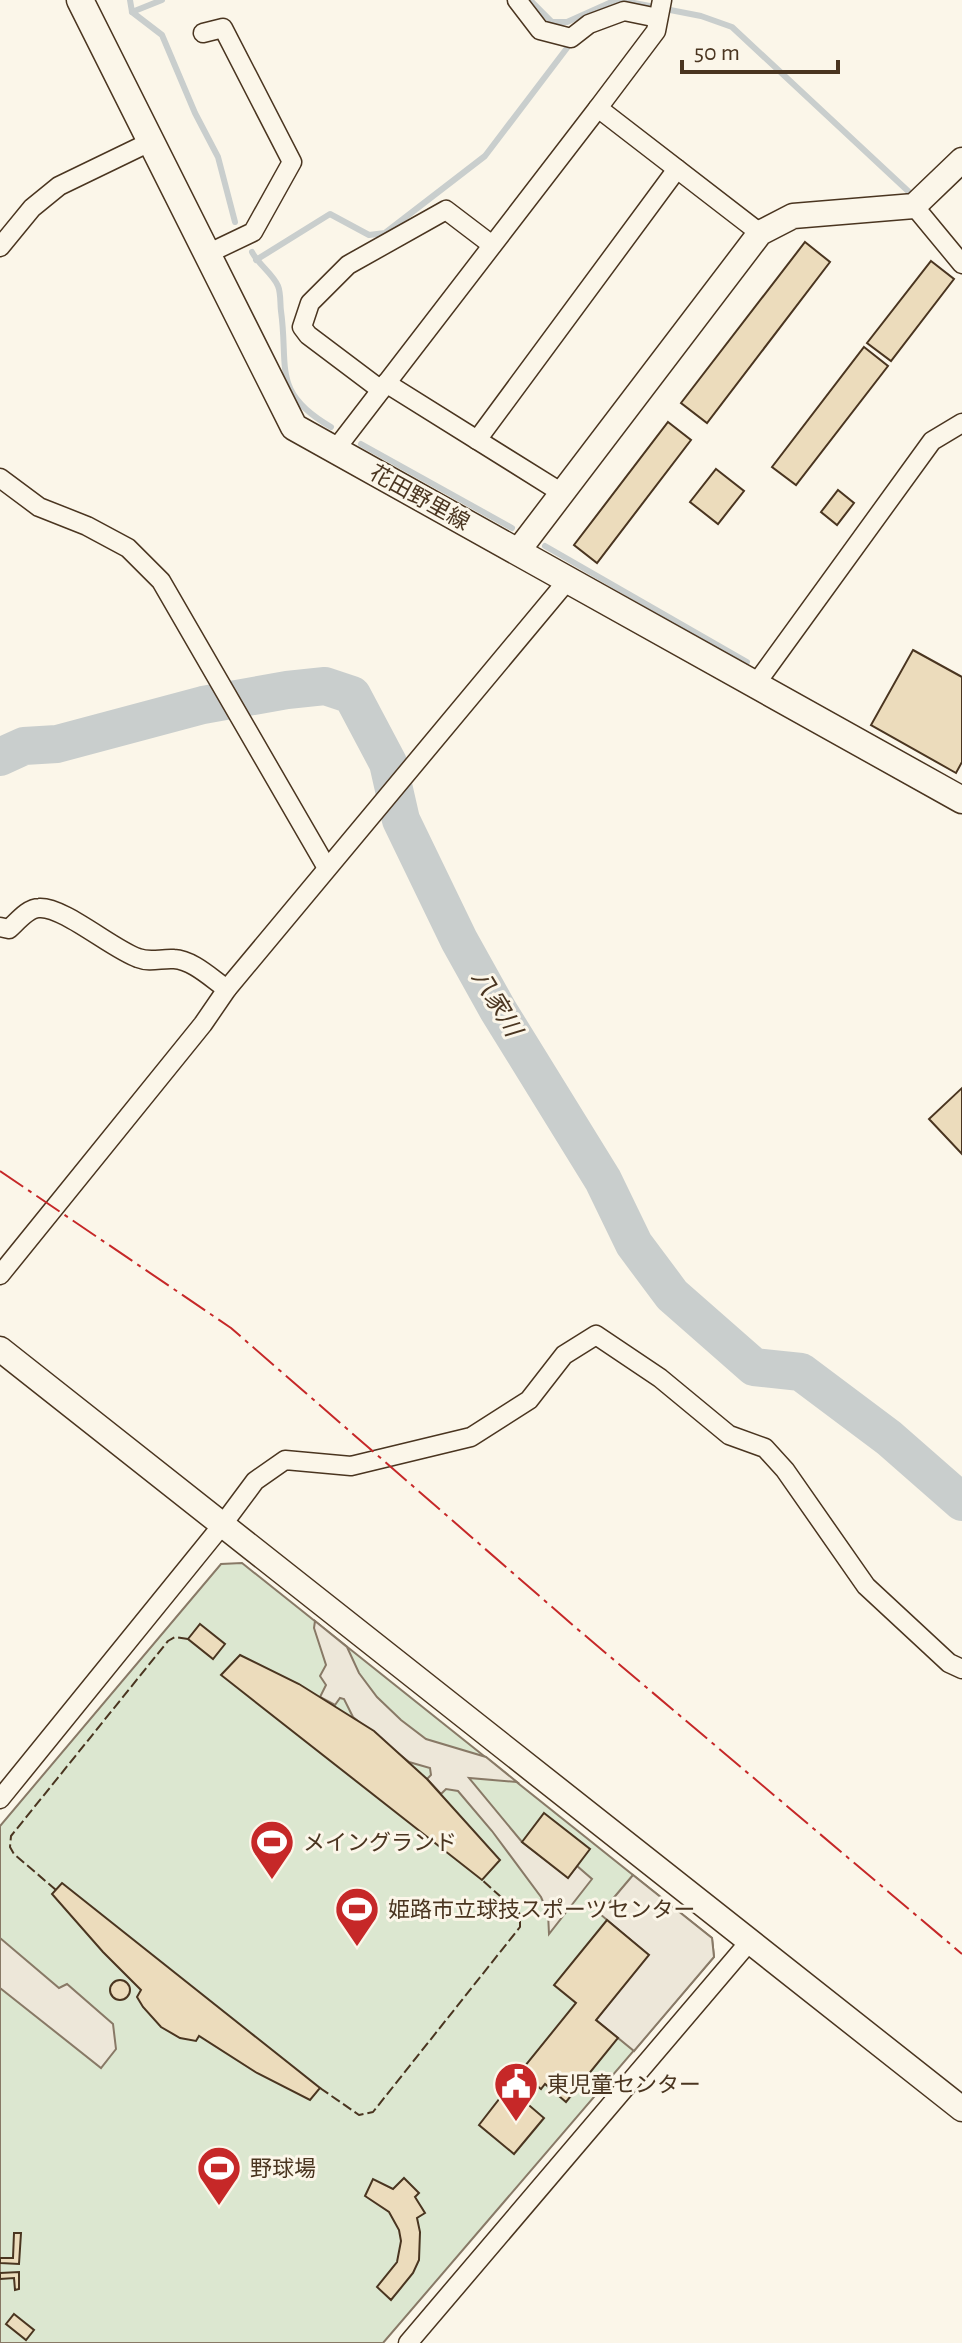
<svg xmlns="http://www.w3.org/2000/svg" width="962" height="2343" viewBox="0 0 962 2343" font-family="'Alegreya Sans','Noto Sans JP',sans-serif">
  <rect width="100%" height="100%" fill="#fbf6e9"/>
  <polygon fill="#dce7d0" stroke="#887966" stroke-width="2" points="242,1563 712,1938 714,1957 383,2343 0,2343 0,1826 221,1564"/>
  <g fill="#ede7d9" stroke="#887966" stroke-width="2">
    <polygon points="315,1621 347,1647 359,1673 377,1697 401,1720 426,1739 486,1757 517,1782 469,1778 522,1842 568,1877 577,1866 592,1879 549,1934 548,1913 541,1897 492,1831 458,1791 446,1789 441,1794 427,1779 431,1775 430,1768 409,1762 353,1717 344,1699 340,1698 335,1705 320,1697 326,1685 320,1676 326,1665 314,1628"/>
    <polygon points="633,1875 712,1938 714,1957 634,2051 596,2020 648,1955 600,1914"/>
    <polygon points="0,1938 59,1988 67,1984 113,2024 116,2049 101,2068 0,1988"/>
  </g>
  <g fill="none" stroke-linecap="round" stroke-linejoin="round">
    <g stroke="#c9cecd" stroke-width="6">
      <polyline points="130,0 132,12 162,0"/>
      <polyline points="530,0 552,22 567,22 616,0"/>
      <polyline points="619,0 701,16 732,27 908,191"/>
      <polyline points="132,12 162,35 195,113 218,157 235,222"/>
      <path d="M 252,252 C 258,264 273,274 278,286 C 281,293 280,304 281,311 C 289,368 271,392 331,427"/>
      <polyline points="256,260 330,214 369,235 385,233 485,156 567,48"/>
      <polyline points="361,444 512,528"/>
      <polyline points="545,546 747,662"/>
    </g>
    <polyline stroke="#c9cecd" stroke-width="38" points="0,757 24,746 57,744 203,705 287,690 325,686 352,695 388,763 401,820 459,940 498,1010 603,1180 634,1244 672,1295 754,1367 801,1372 889,1438 962,1502"/>
  </g>
  <g fill="#ecdcbc" stroke="#4a3520" stroke-width="2">
    <polygon points="805,242 830,262 707,423 681,403"/>
    <polygon points="931,261 954,279 891,361 867,343"/>
    <polygon points="864,347 888,366 796,485 772,467"/>
    <polygon points="668,422 691,440 597,563 574,545"/>
    <polygon points="716,469 744,491 718,524 690,502"/>
    <polygon points="838,490 854,503 837,525 821,512"/>
    <polygon points="913,650 962,677 962,762 956,773 871,725"/>
    <polygon points="962,1088 962,1154 929,1119"/>
    <polygon points="200,1624 225,1644 213,1659 188,1639"/>
    <polygon points="240,1655 299,1684 374,1731 427,1779 500,1860 482,1880 221,1675"/>
    <polygon points="544,1813 590,1849 568,1878 522,1842"/>
    <polygon points="62,1883 320,2088 310,2100 257,2073 199,2036 196,2041 180,2038 161,2027 143,2007 137,1997 141,1990 103,1952 52,1894"/>
    <polygon points="607,1920 649,1955 596,2020 618,2038 566,2102 545,2084 541,2089 520,2072 576,2003 554,1985"/>
    <circle cx="120" cy="1990" r="10"/>
    <polygon points="517,2095 544,2118 514,2154 479,2125 500,2098 509,2105"/>
    <polygon points="404,2178 419,2193 415,2197 425,2213 417,2218 420,2232 419,2260 413,2273 391,2300 377,2287 397,2262 401,2241 399,2230 389,2212 365,2196 373,2179 393,2189"/>
    <polygon points="14,2233 21,2233 19,2264 0,2263 0,2258 13,2258"/>
    <polygon points="19,2272 19,2289 15,2290 14,2278 0,2279 0,2273"/>
    <polygon points="14,2314 34,2330 26,2340 6,2324"/>
  </g>
  <g fill="none" stroke-linecap="round" stroke-linejoin="round">
    <g stroke="#4a3520" stroke-width="21">
      <g id="minor">
        <polyline points="517,0 540,30 571,38 589,24 624,11 658,18"/>
        <polyline points="203,33 223,28 292,162 253,232 207,254"/>
        <polyline points="598,108 656,31 662,0"/>
        <polyline points="914,206 962,264"/>
        <polyline points="0,247 32,208 59,186 150,142"/>
        <polyline points="386,383 562,493"/>
        <polyline points="381,390 308,335 302,327 310,303 348,265 446,210 492,245"/>
        <polyline points="477,440 677,169"/>
        <polyline points="335,450 598,108 760,233"/>
        <polyline points="0,478 39,507 87,526 128,548 161,581 327,868"/>
        <polyline points="755,685 932,441 962,423"/>
        <path d="M 0,927 L 9,929 C 17,922 28,908 39,908 C 63,906 112,949 138,958 C 151,963 161,958 174,959 C 193,960 212,979 227,989"/>
        <polyline points="0,1275 203,1024 227,989 567,581"/>
        <polyline points="0,1799 223,1524 255,1481 285,1460 351,1466 471,1437 529,1400 564,1355 596,1335 660,1378 729,1435 765,1448 785,1470 866,1586 949,1663 962,1669"/>
        <polyline points="408,2343 750,1941"/>
      </g>
    </g>
    <g stroke="#4a3520" stroke-width="27">
      <g id="tertiary">
        <polyline points="518,551 760,233 793,216 914,206 962,160"/>
        <polyline points="0,1349 962,2109"/>
      </g>
    </g>
    <g stroke="#4a3520" stroke-width="29">
      <polyline id="secondary" points="80,0 294,427 962,800"/>
    </g>
    <use href="#minor" stroke="#fbf6e9" stroke-width="18"/>
    <use href="#tertiary" stroke="#fbf6e9" stroke-width="24"/>
    <use href="#secondary" stroke="#fbf6e9" stroke-width="26"/>
    <g stroke="#4a3520" stroke-width="2" stroke-dasharray="10 4" stroke-linecap="butt">
      <polyline points="56,1890 14,1854 10,1847 11,1836 168,1641 175,1637 188,1639"/>
      <polyline points="320,2088 359,2115 373,2112 520,1927 520,1914 482,1880"/>
    </g>
    <polyline stroke="#c62828" stroke-width="2" stroke-dasharray="28 6 4 6" stroke-linecap="butt" points="0,1171 231,1328 575,1627 962,1954"/>
  </g>
  <defs>
    <g id="stadium-pin" transform="scale(2.3)"><path d="M0 17L-7.5 6A9.5 9.5 0 1 1 7.5 6Z" fill="#c62828" stroke="#fbf6e9"/><path d="M0-5a6.5 5 0 1 0 0 10a6.5 5 0 1 0 0-10ZM-3.5-1.8h7v3.6h-7Z" fill="#fff"/></g>
    <g id="civic-pin" transform="scale(2.3)"><path d="M0 17L-7.5 6A9.5 9.5 0 1 1 7.5 6Z" fill="#c62828" stroke="#fbf6e9"/><path d="M-.6-6.5H3V-4.5H.6V-3L4-1V1h2V6H-6V1h2V-1L-.6-3ZM-1.2 2.5V6h2.4V2.5Z" fill="#fff"/></g>
  </defs>
  <g fill-rule="evenodd">
    <use href="#stadium-pin" x="272" y="1842"/>
    <use href="#stadium-pin" x="357" y="1909"/>
    <use href="#civic-pin" x="516" y="2084"/>
    <use href="#stadium-pin" x="219" y="2168"/>
  </g>
  <g text-anchor="middle" stroke-width="6" stroke-linejoin="round" paint-order="stroke">
    <g font-size="22" fill="#4a3520" stroke="#fbf6e9">
      <text transform="translate(420 497) rotate(29)" y="8">花田野里線</text>
    </g>
    <g font-size="22" fill="#4a3520" stroke="#fbf6e9" text-anchor="start">
      <text x="303" y="1850">メイングランド</text>
      <text x="388" y="1917">姫路市立球技スポーツセンター</text>
      <text x="547" y="2092">東児童センター</text>
      <text x="250" y="2176">野球場</text>
    </g>
    <g font-size="24" font-style="italic" fill="#4a3520" stroke="#fbf6e9">
      <text transform="translate(497 1003) rotate(59)" y="8">八家川</text>
    </g>
  </g>
  <path d="M682 60v12h156v-12" fill="none" stroke="#4a3520" stroke-width="4"/>
  <text x="694" y="60" font-size="24" fill="#4a3520" stroke="#fbf6e9" stroke-width="6" paint-order="stroke">50 m</text>
</svg>
